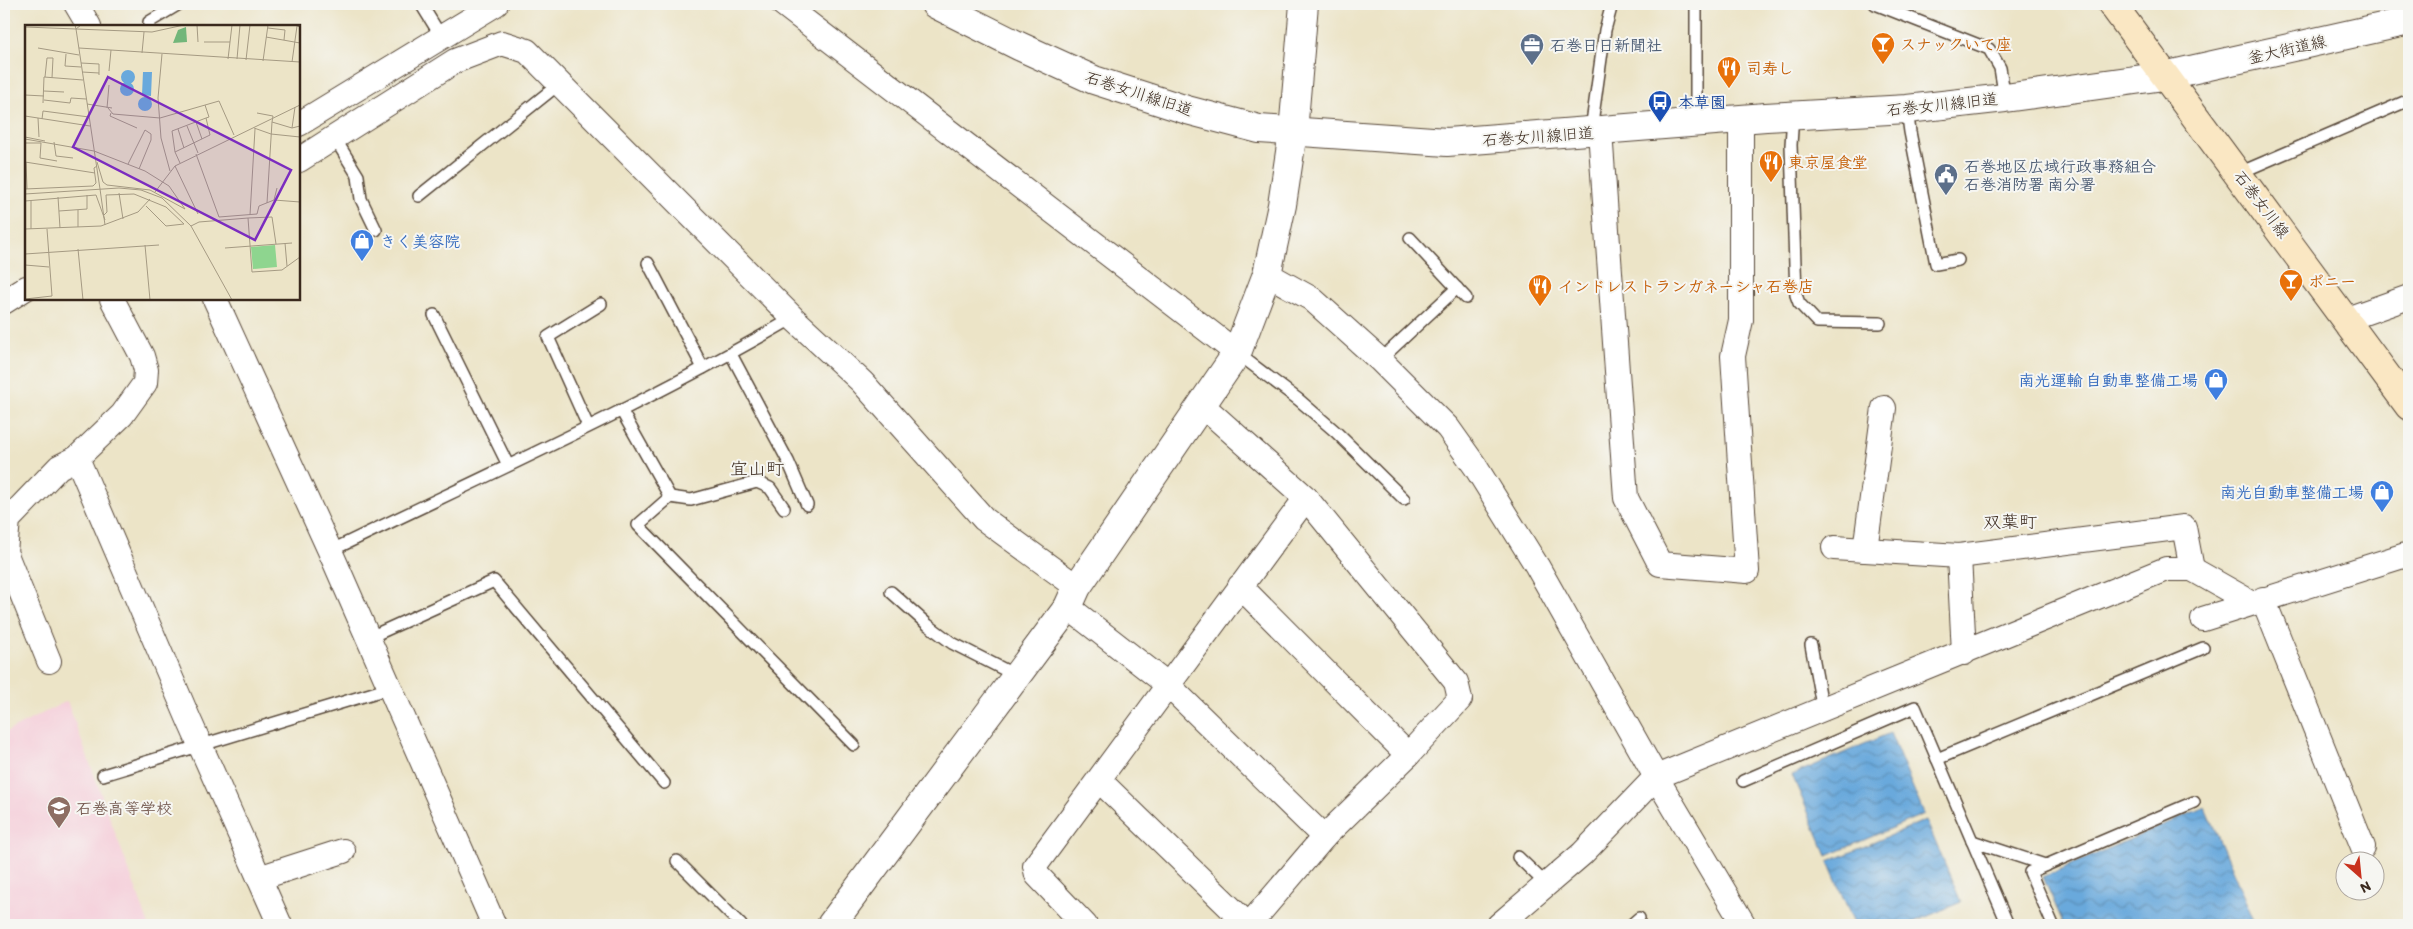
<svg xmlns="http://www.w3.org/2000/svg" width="2413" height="929" viewBox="0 0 2413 929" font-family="Itim,'Klee One',sans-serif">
  <defs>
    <pattern id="water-waves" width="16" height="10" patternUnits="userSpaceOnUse" patternTransform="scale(1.25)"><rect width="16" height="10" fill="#69a9dc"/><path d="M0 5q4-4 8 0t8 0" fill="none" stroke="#588ab2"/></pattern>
  </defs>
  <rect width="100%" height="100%" fill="#f6f6f2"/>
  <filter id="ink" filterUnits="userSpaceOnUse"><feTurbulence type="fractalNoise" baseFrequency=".02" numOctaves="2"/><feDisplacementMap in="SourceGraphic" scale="10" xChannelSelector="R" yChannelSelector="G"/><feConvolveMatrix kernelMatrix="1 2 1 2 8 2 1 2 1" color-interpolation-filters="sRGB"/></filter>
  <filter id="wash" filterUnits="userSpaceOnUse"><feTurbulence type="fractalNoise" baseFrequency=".0096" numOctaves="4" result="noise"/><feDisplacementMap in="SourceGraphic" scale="20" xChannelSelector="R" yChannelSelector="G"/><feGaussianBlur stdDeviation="1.12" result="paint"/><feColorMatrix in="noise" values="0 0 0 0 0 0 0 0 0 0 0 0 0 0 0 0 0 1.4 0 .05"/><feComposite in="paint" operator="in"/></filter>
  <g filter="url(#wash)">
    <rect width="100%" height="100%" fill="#ece4c7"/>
    <polygon fill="#f5cfda" points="67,701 149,925 4,925 4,733"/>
    <g fill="url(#water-waves)" stroke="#526a7d">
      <polygon points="1890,733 1924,814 1827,856 1792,775"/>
      <polygon points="2205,807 2255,923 2250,925 2064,925 2043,877"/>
      <polygon points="1926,820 1961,902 1907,925 1855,925 1828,862"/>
    </g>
  </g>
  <g filter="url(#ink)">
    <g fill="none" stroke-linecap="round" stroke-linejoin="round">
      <g stroke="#564637" stroke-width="14">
        <g id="service">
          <polyline points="421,4 442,38"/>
          <polyline points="1696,4 1696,122"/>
          <polyline points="1875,4 1989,49 2000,68 2005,98"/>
          <polyline points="149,26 149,22 179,4"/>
          <polyline points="1907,109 1910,132 1936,264 1958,260"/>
          <polyline points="1793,115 1791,145 1796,295 1799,303 1817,322 1880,323"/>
          <polyline points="1591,130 1605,30 1612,4"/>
          <polyline points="334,137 358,176 361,199 376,230"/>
          <polyline points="2239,173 2409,100"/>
          <polyline points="419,196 559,84"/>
          <polyline points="1410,238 1466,298"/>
          <polyline points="648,263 703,368"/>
          <polyline points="434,315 508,465"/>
          <polyline points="1237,353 1299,400 1336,432 1404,499"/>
          <polyline points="731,354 788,461 807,505"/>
          <polyline points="1380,360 1457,288"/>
          <polyline points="621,410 670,497 638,525 854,745"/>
          <polyline points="588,426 548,337 601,304"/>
          <polyline points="670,497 691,500 757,482 770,488 784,508"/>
          <path d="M 330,551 C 485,476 644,405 793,318"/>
          <polyline points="891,592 928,625 952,643 1017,676"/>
          <polyline points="368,638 494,581 664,783"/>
          <polyline points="1811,645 1823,711"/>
          <polyline points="1937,759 2203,648"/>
          <polyline points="103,775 390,688"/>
          <polyline points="1743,781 1915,707 2008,925"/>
          <polyline points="1972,841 2045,865"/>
          <polyline points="1518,857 1546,884"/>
          <polyline points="677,861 741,925"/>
          <polyline points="1631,925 1639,918"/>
          <polyline points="2053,925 2030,872 2194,802"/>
        </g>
      </g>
      <g stroke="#564637" stroke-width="26">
        <g id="minor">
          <polyline points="76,4 89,26"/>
          <polyline points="783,4 1237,353"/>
          <polyline points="299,124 496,4"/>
          <polyline points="1600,131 1626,498 1660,564 1747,571 1733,356 1741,320 1741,119"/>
          <polyline points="299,160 455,61 502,43 527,51 793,318 862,382 984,519 1077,587"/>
          <polyline points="1267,274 1312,299 1380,360 1448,428 1475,466 1537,566 1656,777 1744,925"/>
          <polyline points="215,299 330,551 494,925"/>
          <polyline points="4,302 26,288"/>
          <polyline points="2347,319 2409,297"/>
          <polyline points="1203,406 1306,498 1456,682 1460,699 1408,755 1324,837 1249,925"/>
          <polyline points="77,458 189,720 280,925"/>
          <polyline points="1834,548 1959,556 2184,527 2192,569"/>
          <polyline points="1865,550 1884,408"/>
          <polyline points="1959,556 1964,653"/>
          <polyline points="1240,586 1408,755"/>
          <polyline points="2263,599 2363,847"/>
          <polyline points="1068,607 1167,684 1324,837"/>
          <polyline points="2203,619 2409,554"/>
          <polyline points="49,661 5,552 8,520 59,467 77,458 122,415 145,383 146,370 142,356 112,299"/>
          <polyline points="1099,780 1248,925"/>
          <polyline points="259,878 343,851"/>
          <polyline points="1085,925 1037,875 1035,866 1306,498"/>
          <polyline points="1499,925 1582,854 1656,777 2166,569 2192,569 2252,603"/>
        </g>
      </g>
      <g stroke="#564637" stroke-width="30">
        <g id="tertiary">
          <polyline points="935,4 1019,46 1094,80 1187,110 1259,129 1447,142 1766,117 1907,109 2005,98 2164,76 2409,21"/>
          <polyline points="831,925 1068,607 1077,587 1237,353 1267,274 1282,205 1293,132 1304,4"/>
        </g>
      </g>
      <g stroke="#564637" stroke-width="30">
        <polyline id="secondary" points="2112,4 2409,406"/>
      </g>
      <use href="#service" stroke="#fff" stroke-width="11"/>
      <use href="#minor" stroke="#fff" stroke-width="24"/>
      <use href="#tertiary" stroke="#fff" stroke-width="28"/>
      <use href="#secondary" stroke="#fae7c3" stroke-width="28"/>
    </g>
  </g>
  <defs>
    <g id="bar-pin" transform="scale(1.25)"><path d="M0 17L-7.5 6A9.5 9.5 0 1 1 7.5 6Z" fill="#e8710a" stroke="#f6f6f2"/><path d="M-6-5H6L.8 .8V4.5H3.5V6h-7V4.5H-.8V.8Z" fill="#fff"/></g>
    <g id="office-pin" transform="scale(1.25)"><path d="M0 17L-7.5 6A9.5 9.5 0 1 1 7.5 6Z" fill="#5c6f8a" stroke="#f6f6f2"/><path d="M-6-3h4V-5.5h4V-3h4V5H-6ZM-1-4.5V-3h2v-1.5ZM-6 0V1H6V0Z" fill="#fff"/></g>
    <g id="restaurant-pin" transform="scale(1.25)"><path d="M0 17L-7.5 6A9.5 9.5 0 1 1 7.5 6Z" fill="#e8710a" stroke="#f6f6f2"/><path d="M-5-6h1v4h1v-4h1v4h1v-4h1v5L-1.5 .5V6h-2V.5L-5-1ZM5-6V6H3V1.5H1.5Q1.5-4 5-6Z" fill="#fff"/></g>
    <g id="bus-pin" transform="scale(1.25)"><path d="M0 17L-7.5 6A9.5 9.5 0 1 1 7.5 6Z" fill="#1a4fb4" stroke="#f6f6f2"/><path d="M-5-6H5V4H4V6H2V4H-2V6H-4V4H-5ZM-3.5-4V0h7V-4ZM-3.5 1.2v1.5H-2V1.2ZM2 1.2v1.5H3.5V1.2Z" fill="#fff"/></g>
    <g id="civic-pin" transform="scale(1.25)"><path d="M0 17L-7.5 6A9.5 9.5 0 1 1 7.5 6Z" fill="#5c6f8a" stroke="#f6f6f2"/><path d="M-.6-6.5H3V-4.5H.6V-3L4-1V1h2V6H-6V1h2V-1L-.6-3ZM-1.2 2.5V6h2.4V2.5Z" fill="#fff"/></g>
    <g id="shop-pin" transform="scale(1.25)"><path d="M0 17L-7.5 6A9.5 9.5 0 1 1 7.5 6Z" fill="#3f7fe0" stroke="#f6f6f2"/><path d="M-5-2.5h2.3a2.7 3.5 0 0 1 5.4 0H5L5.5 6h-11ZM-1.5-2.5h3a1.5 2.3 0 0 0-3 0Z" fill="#fff"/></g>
    <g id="school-pin" transform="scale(1.25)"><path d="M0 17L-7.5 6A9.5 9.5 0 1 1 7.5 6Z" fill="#8d6e63" stroke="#f6f6f2"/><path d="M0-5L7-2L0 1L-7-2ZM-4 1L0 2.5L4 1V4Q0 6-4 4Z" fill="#fff"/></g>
  </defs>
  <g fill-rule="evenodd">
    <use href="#bar-pin" x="1883" y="44"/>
    <use href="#office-pin" x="1532" y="45"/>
    <use href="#restaurant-pin" x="1729" y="68"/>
    <use href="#bus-pin" x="1660" y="102"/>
    <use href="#restaurant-pin" x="1771" y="162"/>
    <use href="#civic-pin" x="1946" y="175"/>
    <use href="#shop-pin" x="362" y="241"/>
    <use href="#bar-pin" x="2291" y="281"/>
    <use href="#restaurant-pin" x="1540" y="286"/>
    <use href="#shop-pin" x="2216" y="380"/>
    <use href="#shop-pin" x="2382" y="492"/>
    <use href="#school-pin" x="59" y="808"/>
  </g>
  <g text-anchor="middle" stroke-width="4" stroke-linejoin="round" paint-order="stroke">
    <g font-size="16" font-weight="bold" fill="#c56008" stroke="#f6f6f2" text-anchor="start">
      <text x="1900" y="50">スナックいて座</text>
      <text x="1746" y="74">司寿し</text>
      <text x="1788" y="168">東京屋食堂</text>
      <text x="2308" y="287">ポニー</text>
      <text x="1558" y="292">インドレストランガネーシャ石巻店</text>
    </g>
    <g font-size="16" font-weight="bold" fill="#4e5e75" stroke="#f6f6f2" text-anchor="start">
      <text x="1550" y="51">石巻日日新聞社</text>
      <text x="1964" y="172">石巻地区広域行政事務組合<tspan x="1964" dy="18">石巻消防署 南分署</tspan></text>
    </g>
    <g font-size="16" fill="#3b2a1e" stroke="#f6f6f2">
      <text transform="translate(2287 49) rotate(-13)" y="6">釜大街道線</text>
      <text transform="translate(1139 93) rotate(18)" y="6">石巻女川線旧道</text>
      <text transform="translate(1942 104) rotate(-6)" y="6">石巻女川線旧道</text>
      <text transform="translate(1538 136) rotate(-4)" y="6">石巻女川線旧道</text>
      <text transform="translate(2262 204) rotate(53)" y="6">石巻女川線</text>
    </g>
    <g font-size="16" font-weight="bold" fill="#164399" stroke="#f6f6f2" text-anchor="start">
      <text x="1678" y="108">本草園</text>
    </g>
    <g font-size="16" font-weight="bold" fill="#366cbe" stroke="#f6f6f2" text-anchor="end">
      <text x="380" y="247" text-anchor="start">きく美容院</text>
      <text x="2198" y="386">南光運輸 自動車整備工場</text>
      <text x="2364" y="498">南光自動車整備工場</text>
    </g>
    <g font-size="16" font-weight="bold" fill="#785e54" stroke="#f6f6f2" text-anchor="start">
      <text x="76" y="814">石巻高等学校</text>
    </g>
    <g font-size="18" fill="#3b2a1e" stroke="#f6f6f2">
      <text x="757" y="475">宜山町</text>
      <text x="2010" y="528">双葉町</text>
    </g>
  </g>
  <g transform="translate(25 25)">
    <rect width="275" height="275" fill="#ece4c7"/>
    <path d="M 161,2 L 162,17 L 148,18 L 153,5 Z" fill="#72b67a"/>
    <path d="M 250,220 L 252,242 L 228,244 L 226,222 Z" fill="#8ed58f"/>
    <path d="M96 52a7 7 0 1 1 14 0a7 7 0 1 1-14 0ZM 118,47 L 127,47 L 126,71 L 117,70 ZM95 64a7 7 0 1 1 14 0a7 7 0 1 1-14 0ZM113 79a7 7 0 1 1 14 0a7 7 0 1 1-14 0Z" fill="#69a9dc"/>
    <path fill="none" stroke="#a59a83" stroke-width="1" d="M 50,0 L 51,4 L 127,7 L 159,0M 172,0 L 173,17M 0,2 L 51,4 L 56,0M 243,3 L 260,5 L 259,15M 51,4 L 75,164M 241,12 L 275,18M 179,17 L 205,17M 13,23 L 54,30M 54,23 L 275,37M 117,28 L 119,7M 41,29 L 40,41 L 56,42M 137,29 L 133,73 L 136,113 L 145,146M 203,34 L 207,0M 212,34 L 215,0M 221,35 L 225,0M 238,36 L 243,0M 267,37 L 272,1 L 275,2M 56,38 L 74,39 L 74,50M 84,46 L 86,25M 57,47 L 74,48M 20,52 L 22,33 L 28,33 L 27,53M 19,66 L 39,67M 0,70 L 19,71M 19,75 L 45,78 L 46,73 L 61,74M 18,78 L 19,52 L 58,55M 62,79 L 87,83M 180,80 L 184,92 L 181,93M 82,83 L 84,60M 83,83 L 88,89 L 135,93 L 194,76 L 209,110M 86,88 L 85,91 L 112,103M 232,88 L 248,91 L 247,97 L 267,103 L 275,101M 0,91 L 65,101M 13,93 L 14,112M 17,94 L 18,86 L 64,92M 171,97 L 177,114M 162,101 L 173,128M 229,103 L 246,109 L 275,112M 267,103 L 270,82M 153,104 L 159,123M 0,112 L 20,116M 0,114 L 69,126 L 120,146 L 144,161 L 160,184 L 125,165 L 82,160 L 78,157 L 72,137M 29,117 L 31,131 L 48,133M 0,118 L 16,118 L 15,133 L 32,136M 150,127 L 185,110 L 181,93 L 147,106 L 150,127 L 155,138M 171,129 L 194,192 L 232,189 L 234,181 L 249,175 L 252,163M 0,137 L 70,148M 1,137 L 2,164M 103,139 L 120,105 L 126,109 L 126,115 L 114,144M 150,141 L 173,189M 0,164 L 68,161 L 71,158 L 69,143 L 72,141M 75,164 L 80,200M 130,167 L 150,141 L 275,80M 94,168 L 98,194M 0,169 L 94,163 L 116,165 L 137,173 L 166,201 L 207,275M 33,172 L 35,203M 6,175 L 6,204M 249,175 L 275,177M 0,176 L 71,170 L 80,195M 242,178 L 247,97M 53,185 L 53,202M 34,186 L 62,184 L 62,170M 79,190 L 82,187 L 81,170 L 109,169 L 141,182 L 159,199 L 141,201 L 121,181M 225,190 L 230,104M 166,201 L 174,197 L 223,193M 0,204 L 76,201 L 113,187 L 125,174M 260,218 L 262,241M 251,219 L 247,192 L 223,193 L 227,247 L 257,245 L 275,232M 120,220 L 125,275M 200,223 L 267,218M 53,224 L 58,275M 0,229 L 134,220M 0,240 L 24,242M 0,274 L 27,271 L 22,204"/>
    <path fill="#7b2cbf" fill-opacity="0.15" stroke="#7b2cbf" stroke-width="2.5" d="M 83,52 L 266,145 L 230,215 L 48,122 Z"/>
    <rect width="275" height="275" fill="none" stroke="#3b2a1e" stroke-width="2.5"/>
  </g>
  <rect width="2413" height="929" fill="none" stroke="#f6f6f2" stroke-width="20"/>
  <g transform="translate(2360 876) rotate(153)"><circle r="24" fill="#f6f6f2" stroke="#aba49d"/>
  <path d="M0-4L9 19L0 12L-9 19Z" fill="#c8321e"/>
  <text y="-8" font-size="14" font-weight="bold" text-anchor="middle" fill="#3b2a1e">N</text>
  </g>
</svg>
